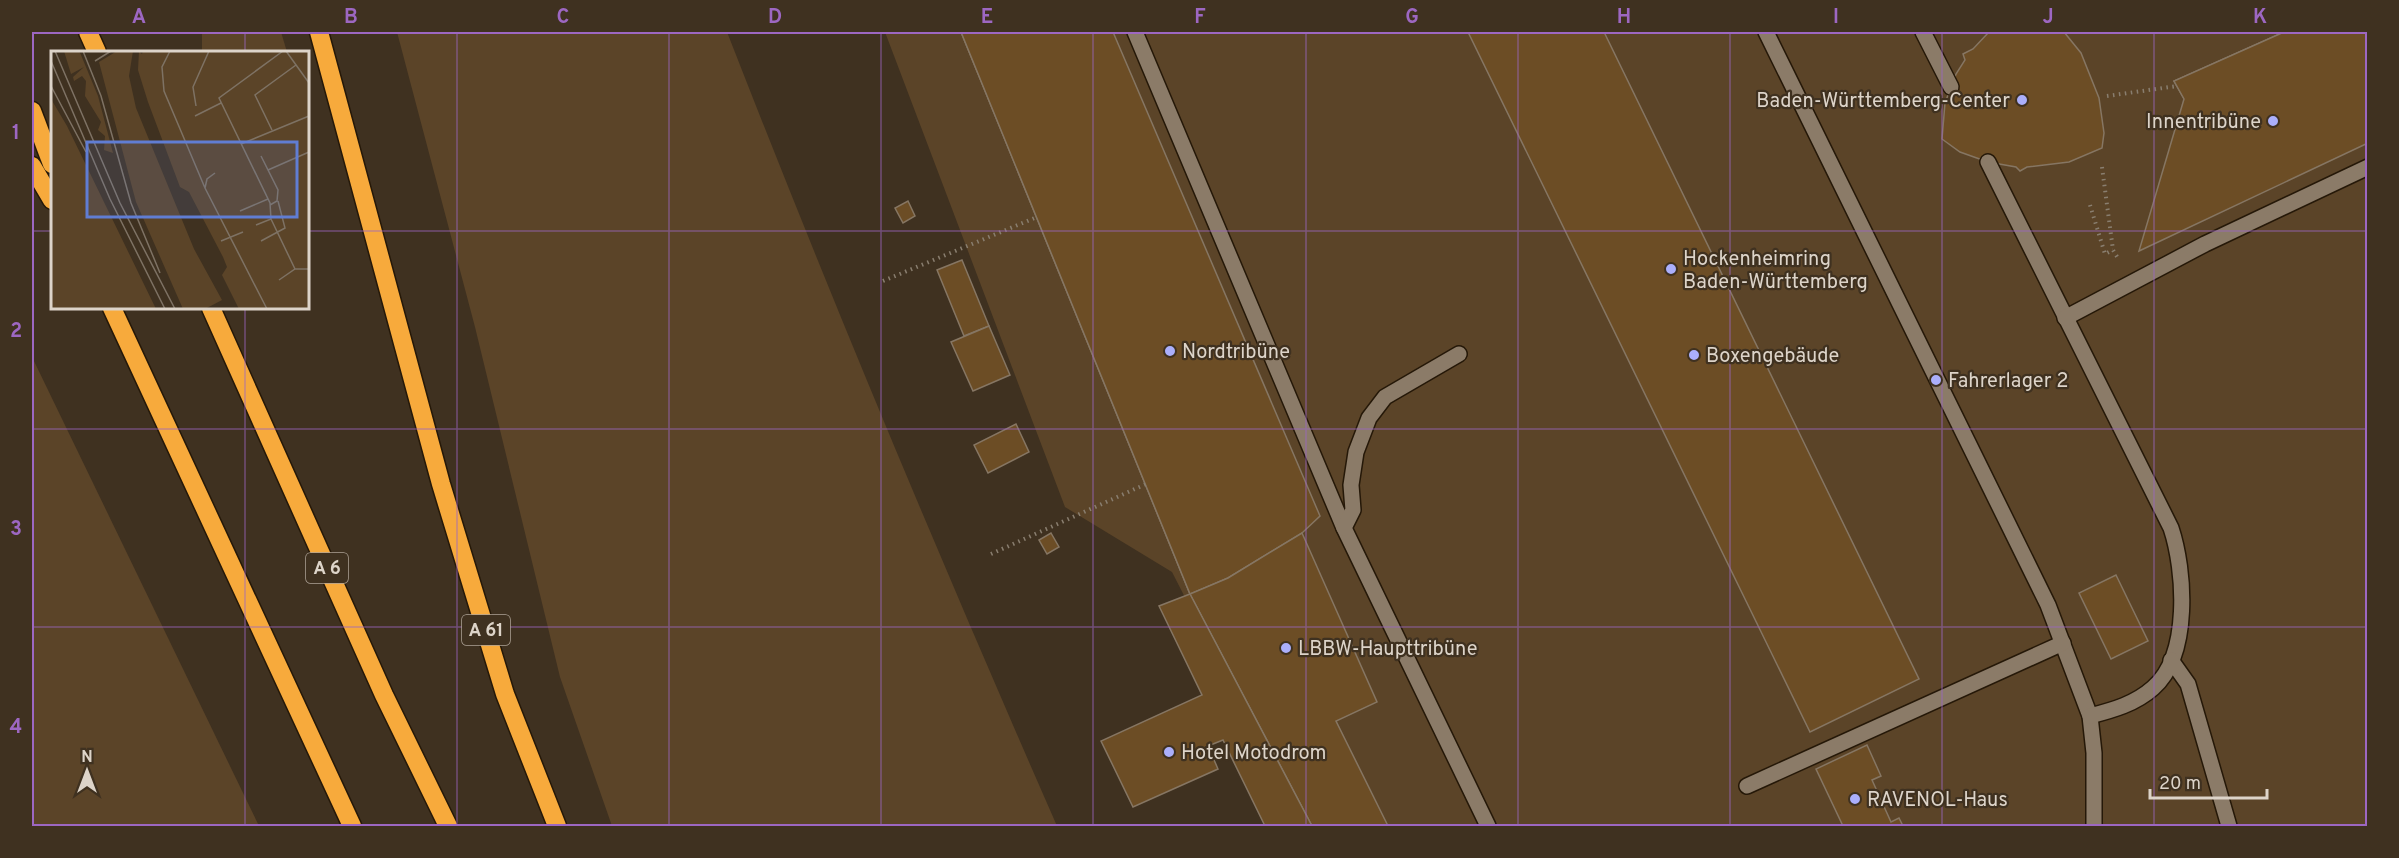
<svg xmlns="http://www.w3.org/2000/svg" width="2399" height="858" viewBox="0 0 2399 858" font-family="Overpass,sans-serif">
  <rect width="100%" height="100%" fill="#3f3120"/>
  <g fill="#5b4428">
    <polygon points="202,32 281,32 287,52 202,52"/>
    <path d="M 397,32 L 727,32 C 831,299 942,564 1057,826 L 612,826 L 560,677 L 475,327 Z"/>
    <polygon points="885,32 2367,32 2367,826 1302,826 1172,572 1065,507"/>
    <polygon points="32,357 259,826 32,826"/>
  </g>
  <g fill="#6c4d25" stroke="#867663" stroke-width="1.5">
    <polygon points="961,32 1018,32 1197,470 1187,474 1228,578 1190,594"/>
    <polygon points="961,32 1113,32 1320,516 1302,533 1228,578 1190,594"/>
    <polygon points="1468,32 1604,32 1919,679 1810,732"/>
    <polygon points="1989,32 2064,32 2081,53 2099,98 2104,133 2102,148 2069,162 2027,167 2020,171 2016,167 1988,162 1960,152 1942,139 1945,103 1956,74 1965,60 1963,54 1973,49"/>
    <polygon points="2284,32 2368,32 2368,47 2200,127 2174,81"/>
    <polygon points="2284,32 2368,32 2368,143 2139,251 2184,99 2174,81"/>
    <polygon points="908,201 915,216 903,223 895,208"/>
    <polygon points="962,260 989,326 964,336 937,270"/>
    <polygon points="989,326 1010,375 973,391 951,342"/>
    <polygon points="1016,424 1029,452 988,473 974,445"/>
    <polygon points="1051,533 1059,547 1047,554 1039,540"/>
    <polygon points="1302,533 1377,702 1336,721 1388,826 1312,826 1190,594 1228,578"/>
    <polygon points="2116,575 2148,641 2111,659 2079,593"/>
    <polygon points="1190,594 1312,826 1265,826 1223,740 1208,746 1218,769 1133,807 1101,741 1202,695 1159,606"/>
    <polygon points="1867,745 1881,776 1872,780 1891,822 1899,818 1903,826 1843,826 1816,769"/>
  </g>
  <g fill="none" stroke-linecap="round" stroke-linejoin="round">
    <g stroke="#251808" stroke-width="18">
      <g id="lane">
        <polyline points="1135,32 1344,528 1488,826"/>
        <polyline points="1766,32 2048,605 2090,716 2094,753 2094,826"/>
        <polyline points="1923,32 1951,87"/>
        <path d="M 1988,162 L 2171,528 C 2185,570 2191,655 2153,688 C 2135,704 2113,710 2090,716"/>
        <polyline points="2065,318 2205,244 2368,167"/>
        <polyline points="1344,528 1353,510 1351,485 1356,452 1369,418 1385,397 1459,354"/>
        <polyline points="2171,660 2188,684 2229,826"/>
        <polyline points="1747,786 2063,643"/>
      </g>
    </g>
    <g stroke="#251808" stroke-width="21">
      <g id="highway">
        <polyline points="88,32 97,52"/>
        <polyline points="319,32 441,484 505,694 557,826"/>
        <polyline points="32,111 52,164"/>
        <polyline points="32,166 52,200"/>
        <polyline points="112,308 352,826"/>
        <polyline points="211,308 384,695 448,826"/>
      </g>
    </g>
    <g stroke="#897e6f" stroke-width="4" stroke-dasharray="1.5 4.5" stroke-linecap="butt">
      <polyline points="2107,96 2177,86"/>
      <polyline points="2102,167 2113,250 2119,260"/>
      <polyline points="2090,205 2105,254 2113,250"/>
      <polyline points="883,281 1037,217"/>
      <polyline points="991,554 1146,484"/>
    </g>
    <use href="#lane" stroke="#8b7b68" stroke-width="15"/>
    <use href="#highway" stroke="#f7aa3c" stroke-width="18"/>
  </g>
  <path fill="none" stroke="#9d67c2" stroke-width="1.5" stroke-opacity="0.55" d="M 245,32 L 245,52M 457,32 L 457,826M 669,32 L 669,826M 881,32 L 881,826M 1093,32 L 1093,826M 1306,32 L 1306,826M 1518,32 L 1518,826M 1730,32 L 1730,826M 1942,32 L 1942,826M 2154,32 L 2154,826M 32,231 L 52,231M 308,231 L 2368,231M 245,308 L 245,826M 32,429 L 2368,429M 32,627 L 2368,627"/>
  <g fill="#abaffb" stroke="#3f3120" stroke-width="2">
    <circle cx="2022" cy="100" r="6"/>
    <circle cx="2273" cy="121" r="6"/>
    <circle cx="1671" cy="269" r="6"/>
    <circle cx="1170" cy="351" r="6"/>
    <circle cx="1694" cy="355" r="6"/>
    <circle cx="1936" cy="380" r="6"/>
    <circle cx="1286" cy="648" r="6"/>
    <circle cx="1169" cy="752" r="6"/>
    <circle cx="1855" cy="799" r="6"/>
  </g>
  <g text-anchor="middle" stroke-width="4.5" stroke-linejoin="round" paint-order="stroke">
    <g fill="#3f3120" stroke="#aea396" stroke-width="1.5">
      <rect x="306" y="553" width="42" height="30" rx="4.5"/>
      <rect x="462" y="615" width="48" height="30" rx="4.5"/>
    </g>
    <g font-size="18" font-weight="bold" fill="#ddd4c9">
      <text x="327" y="574">A 6</text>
      <text x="486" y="636">A 61</text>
    </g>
    <g font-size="20" fill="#ddd4c9" stroke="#3f3120" text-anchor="start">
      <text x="2010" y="107" text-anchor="end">Baden-Württemberg-Center</text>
      <text x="2261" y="128" text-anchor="end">Innentribüne</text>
      <text x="1683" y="265">Hockenheimring<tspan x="1683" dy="23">Baden-Württemberg</tspan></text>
      <text x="1182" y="358">Nordtribüne</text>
      <text x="1706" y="362">Boxengebäude</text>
      <text x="1948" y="387">Fahrerlager 2</text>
      <text x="1298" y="655">LBBW-Haupttribüne</text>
      <text x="1181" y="759">Hotel Motodrom</text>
      <text x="1867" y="806">RAVENOL-Haus</text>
    </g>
  </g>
  <g transform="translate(51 51)">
    <rect width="258" height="258" fill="#3f3120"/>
    <path d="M 13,0 L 28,0 L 30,4 L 47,45 L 62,102 L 53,99 L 54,85 L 47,79 L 50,71 L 34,45 L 35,30 L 31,25 L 23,30 L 22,26 L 33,16 L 20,23 ZM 66,0 L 82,0 L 78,25 L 85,57 L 143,198 L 171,249 L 154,258 L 132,258 L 85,151 L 48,11 ZM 88,0 L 91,3 L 92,0 L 258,0 L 258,258 L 188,258 L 171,224 L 176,216 L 172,206 L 138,141 L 129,136 L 97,51 L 87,19 ZM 0,48 L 16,75 L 105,258 L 0,258 Z" fill="#5b4428"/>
    <path fill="none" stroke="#7e7264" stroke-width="1.5" d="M 4,0 L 69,152 L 124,258M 32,0 L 50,45 L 80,152 L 109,222M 119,0 L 111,16 L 113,40 L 154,137 L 216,258M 235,0 L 258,32M 0,10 L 59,148 L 114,258M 44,10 L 60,0M 0,35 L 35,101M 145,55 L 142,36 L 158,0M 144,65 L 170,52M 221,79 L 204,44 L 245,14M 190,93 L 258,65M 210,105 L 227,139 L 226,150 L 219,154M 217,119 L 258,101M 154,137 L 156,128 L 164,122M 189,160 L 217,148M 220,168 L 244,218M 205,174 L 220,168 L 219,152 L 168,47 L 232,0M 170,190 L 192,181M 210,190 L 234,177 L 227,150M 228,229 L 244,218 L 258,218"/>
    <path fill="#607dd3" fill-opacity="0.15" stroke="#607dd3" stroke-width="3" d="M 36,91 L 246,91 L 246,166 L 36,166 Z"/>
    <rect width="258" height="258" fill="none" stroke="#ddd4c9" stroke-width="3"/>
  </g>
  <rect width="2399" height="858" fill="none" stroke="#3f3120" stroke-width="66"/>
  <g transform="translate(87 771)" stroke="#3f3120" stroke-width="4.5" paint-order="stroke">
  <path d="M0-4.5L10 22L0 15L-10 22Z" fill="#ddd4c9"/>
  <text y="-9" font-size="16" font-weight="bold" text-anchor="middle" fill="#ddd4c9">N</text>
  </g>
  <path d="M2150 789v9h117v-9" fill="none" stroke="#ddd4c9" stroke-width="3"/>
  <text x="2159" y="789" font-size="18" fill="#ddd4c9" stroke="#3f3120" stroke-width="4.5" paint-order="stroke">20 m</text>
  <rect x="33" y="33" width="2333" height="792" fill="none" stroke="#9d67c2" stroke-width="2"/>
  <g font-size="20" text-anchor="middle" font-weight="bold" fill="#9d67c2">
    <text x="139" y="23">A</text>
    <text x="351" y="23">B</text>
    <text x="563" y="23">C</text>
    <text x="775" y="23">D</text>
    <text x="987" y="23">E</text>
    <text x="1200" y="23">F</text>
    <text x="1412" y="23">G</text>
    <text x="1624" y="23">H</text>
    <text x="1836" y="23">I</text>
    <text x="2048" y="23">J</text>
    <text x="2260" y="23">K</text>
    <text x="16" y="139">1</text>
    <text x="16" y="337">2</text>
    <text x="16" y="535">3</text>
    <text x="16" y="733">4</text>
  </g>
</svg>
